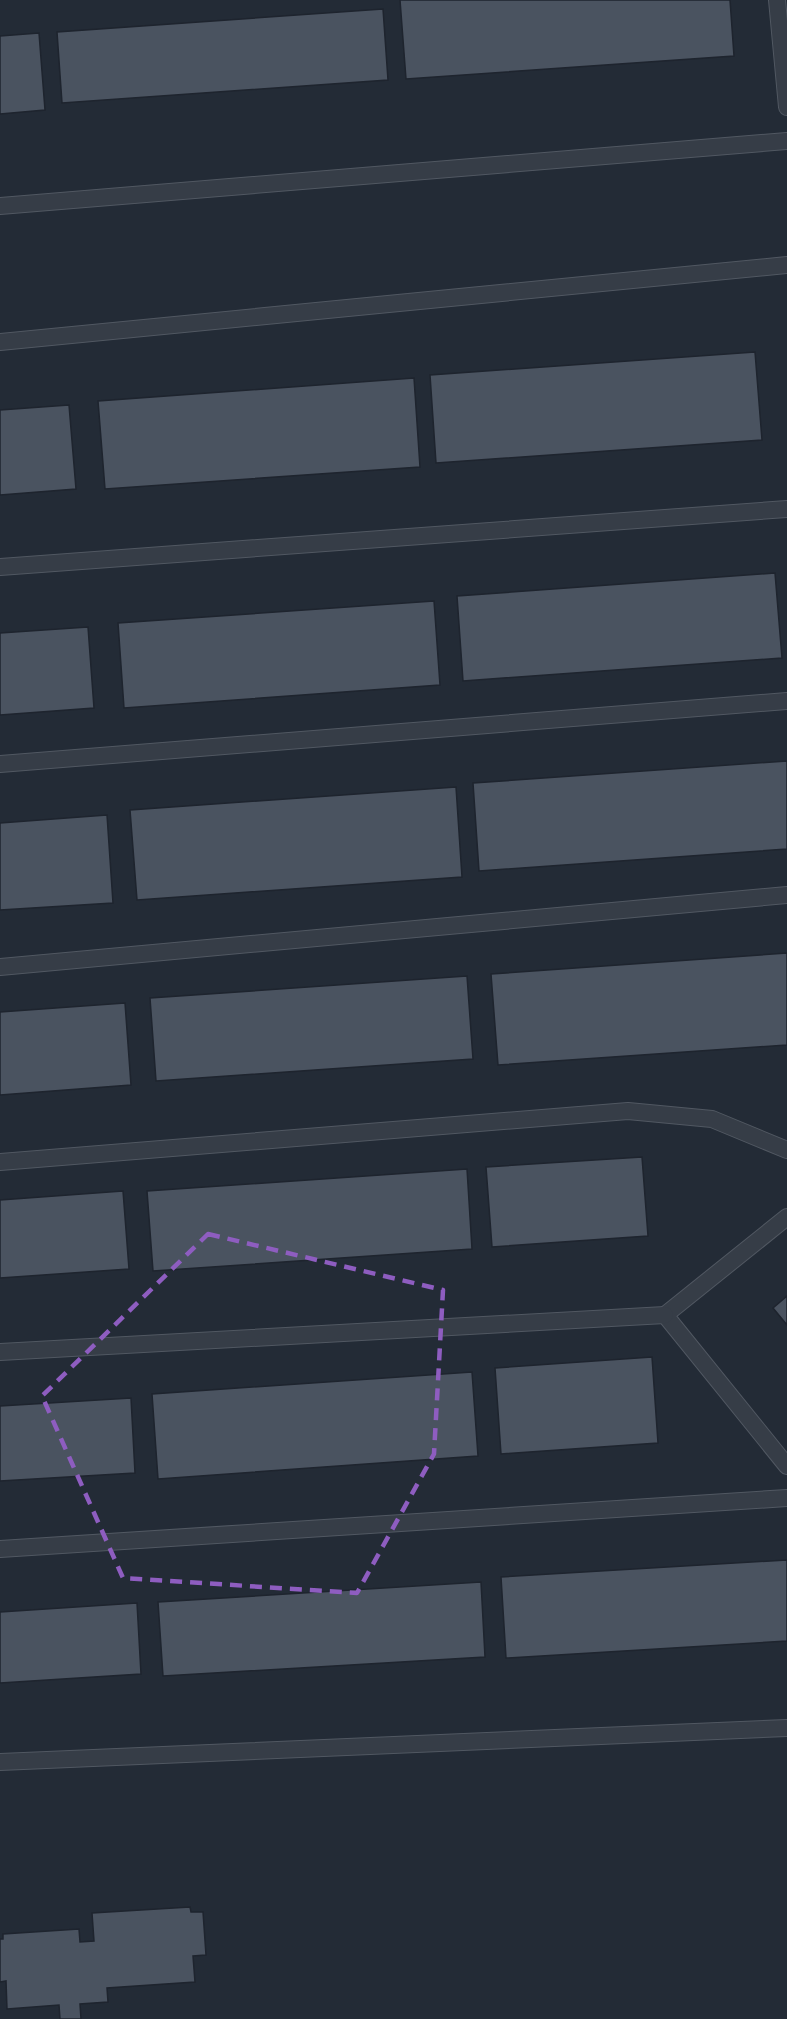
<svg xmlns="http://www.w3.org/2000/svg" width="787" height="2019" viewBox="0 0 787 2019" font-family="'Public Sans',sans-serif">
  <rect width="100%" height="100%" fill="#232b36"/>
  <g fill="#4a5360" stroke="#1e242e" stroke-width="1.5">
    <polygon points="400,0 730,0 734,56 406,79"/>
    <polygon points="383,9 388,80 62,103 57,32"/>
    <polygon points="39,33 45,110 0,114 0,36"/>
    <polygon points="755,352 762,440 436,463 430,375"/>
    <polygon points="414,378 420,467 105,489 98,401"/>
    <polygon points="69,405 76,489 0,495 0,410"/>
    <polygon points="775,573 782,658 463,681 457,596"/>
    <polygon points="434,601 440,685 124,708 118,623"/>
    <polygon points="88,627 94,708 0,715 0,633"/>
    <polygon points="787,761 787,849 479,871 473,783"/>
    <polygon points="456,787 462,877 137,900 130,810"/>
    <polygon points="107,815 113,903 0,910 0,823"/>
    <polygon points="787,953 787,1045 498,1065 491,974"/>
    <polygon points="467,976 473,1059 156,1081 150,998"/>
    <polygon points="125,1003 131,1085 0,1095 0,1012"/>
    <polygon points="642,1157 648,1236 492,1247 486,1167"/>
    <polygon points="467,1169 472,1249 153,1271 147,1191"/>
    <polygon points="123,1191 129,1269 0,1278 0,1200"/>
    <polygon points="787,1296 787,1325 773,1308"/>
    <polygon points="652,1357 658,1443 501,1454 495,1368"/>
    <polygon points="472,1372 478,1456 158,1479 152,1394"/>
    <polygon points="131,1398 135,1473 0,1481 0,1406"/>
    <polygon points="787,1560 787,1641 506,1658 501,1577"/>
    <polygon points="481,1582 485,1657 163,1676 158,1602"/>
    <polygon points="137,1603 141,1674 0,1683 0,1612"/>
    <polygon points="190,1907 191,1912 203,1912 206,1955 193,1956 195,1982 107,1988 108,2002 80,2004 81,2019 60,2019 59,2005 7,2009 6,1981 0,1982 0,1939 3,1939 3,1934 79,1929 80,1942 94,1941 92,1913"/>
  </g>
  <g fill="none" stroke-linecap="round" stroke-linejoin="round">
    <g stroke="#515862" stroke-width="18">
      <g id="lane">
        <polyline points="777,0 787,107"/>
        <polyline points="0,206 787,141"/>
        <polyline points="0,342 787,265"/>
        <polyline points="0,567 787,509"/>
        <polyline points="0,764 787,701"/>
        <polyline points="0,967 787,895"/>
        <polyline points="0,1162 628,1111 712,1119 787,1150"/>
        <polyline points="787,1217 665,1315 787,1466"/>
        <polyline points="0,1352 665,1315"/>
        <polyline points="0,1549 787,1498"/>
        <polyline points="0,1762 787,1728"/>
      </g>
    </g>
    <use href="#lane" stroke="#363d47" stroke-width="16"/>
  </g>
  <path fill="none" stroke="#8e5dc0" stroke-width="4.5" stroke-dasharray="12 8" stroke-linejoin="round" d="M 208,1234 L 443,1290 L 434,1454 L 357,1593 L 123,1578 L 42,1396 Z"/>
</svg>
